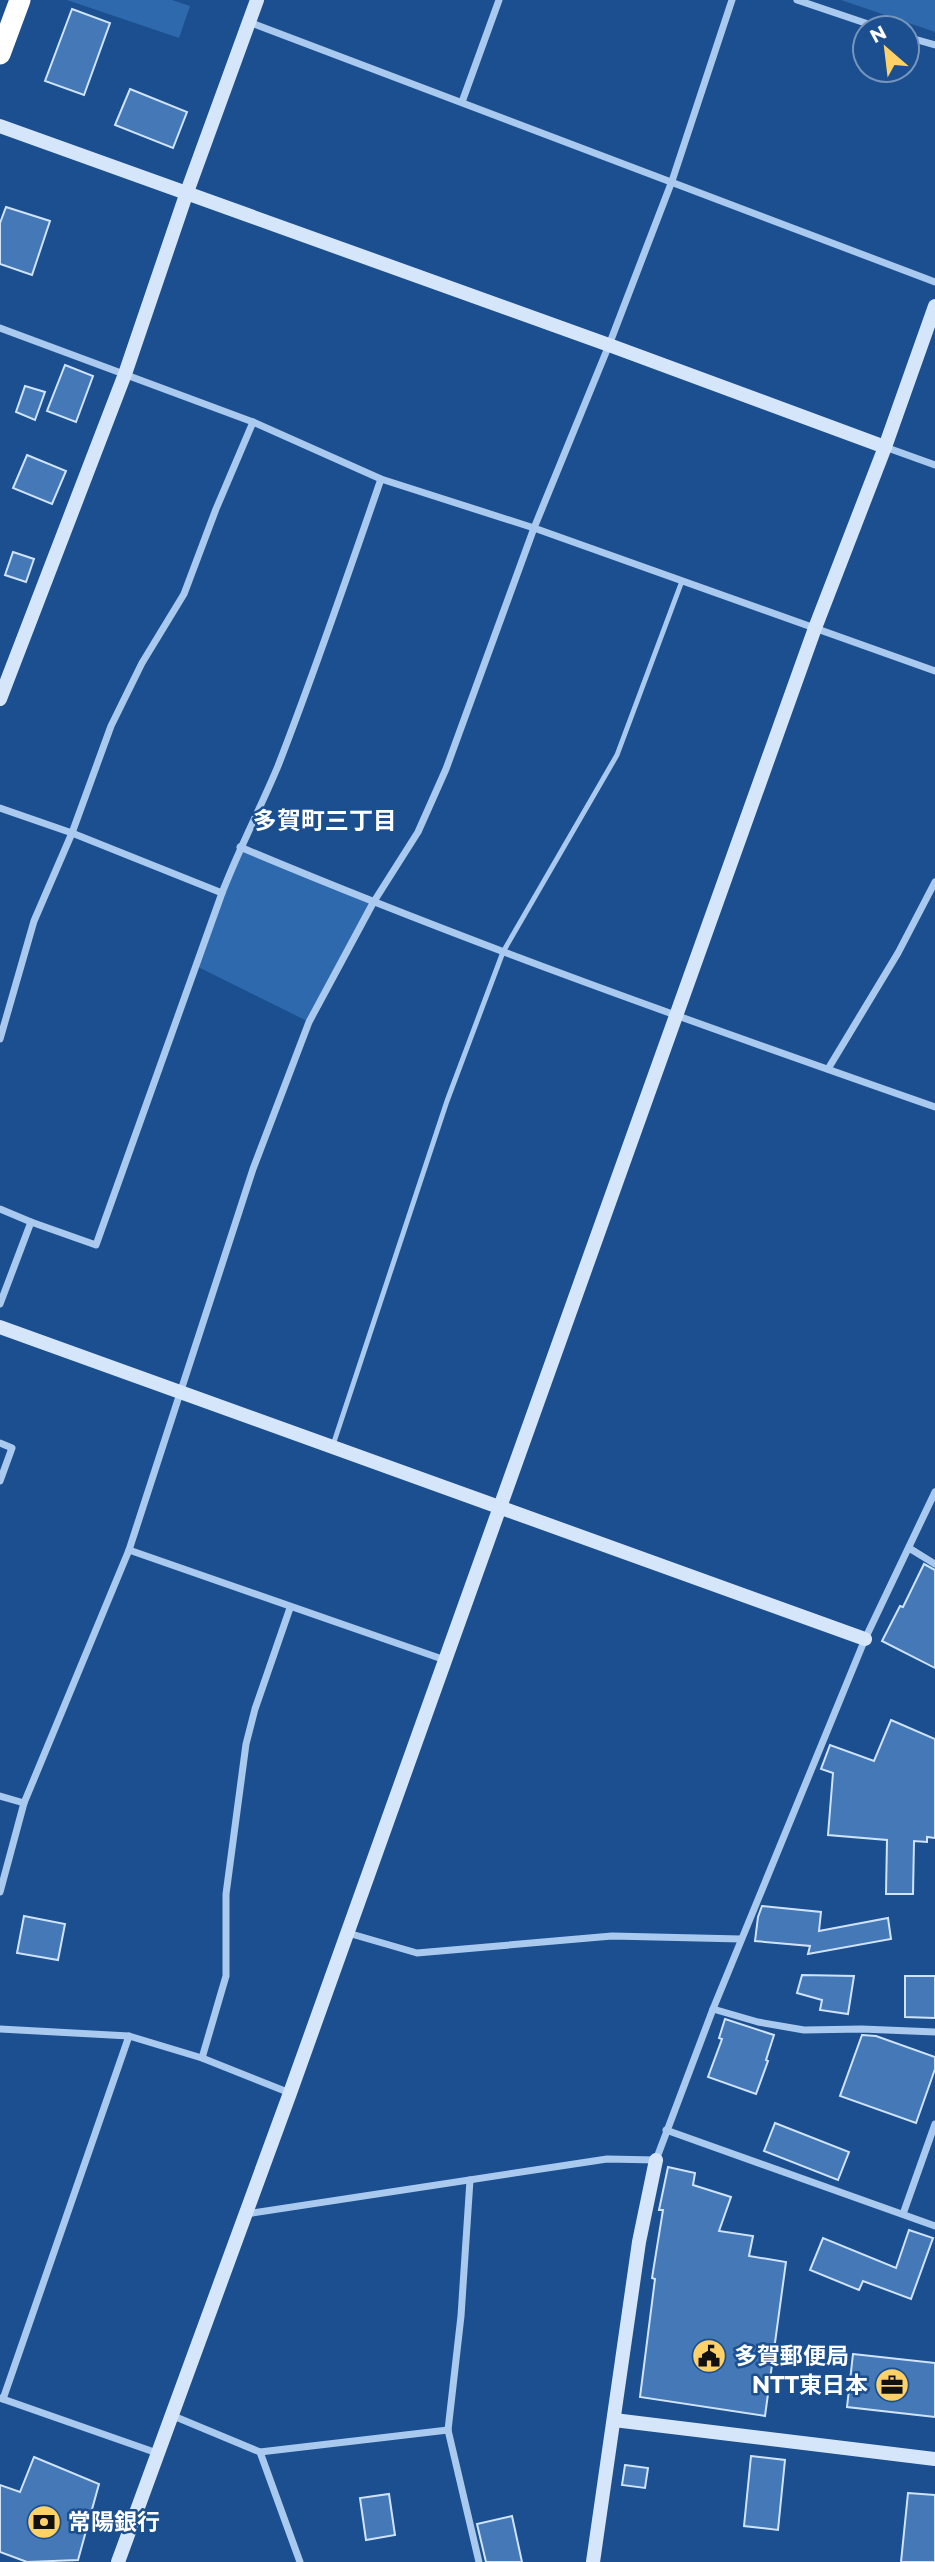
<svg xmlns="http://www.w3.org/2000/svg" width="935" height="2562" viewBox="0 0 935 2562" font-family="Montserrat,'Noto Sans JP',sans-serif">
  <rect width="100%" height="100%" fill="#1b4f8f"/>
  <g fill="#2e69ad">
    <polygon points="67,0 172,0 190,6 179,38"/>
    <polygon points="842,0 935,0 935,32 841,0"/>
    <polygon points="240,847 373,903 309,1022 196,966"/>
  </g>
  <g fill="#4478b7" stroke="#cfe3fa" stroke-width="2">
    <polygon points="72,9 110,23 84,95 45,81"/>
    <polygon points="130,89 187,112 173,148 115,125"/>
    <polygon points="6,207 50,221 32,275 0,264 0,223"/>
    <polygon points="65,365 93,376 76,422 47,411"/>
    <polygon points="25,386 45,392 35,420 16,412"/>
    <polygon points="27,455 66,471 52,504 13,488"/>
    <polygon points="13,552 34,559 26,582 5,575"/>
    <polygon points="924,1564 935,1570 935,1668 882,1641 900,1606 903,1607"/>
    <polygon points="891,1720 935,1739 935,1838 927,1837 927,1842 914,1841 913,1894 886,1894 887,1840 828,1835 833,1773 821,1769 830,1745 874,1761"/>
    <polygon points="762,1906 821,1912 819,1931 888,1918 891,1939 808,1954 810,1946 755,1941 758,1917"/>
    <polygon points="24,1916 65,1924 58,1960 17,1953"/>
    <polygon points="802,1975 854,1976 848,2014 820,2010 822,2000 797,1993"/>
    <polygon points="905,1976 935,1976 935,2018 905,2017"/>
    <polygon points="725,2019 774,2035 766,2060 768,2061 756,2094 708,2077 722,2039 719,2038"/>
    <polygon points="862,2035 876,2036 935,2057 935,2069 916,2123 840,2096"/>
    <polygon points="775,2123 849,2152 838,2180 764,2151"/>
    <polygon points="668,2167 695,2173 693,2185 731,2197 719,2231 753,2236 749,2256 786,2262 765,2416 640,2397 655,2279 652,2278 663,2210 659,2210"/>
    <polygon points="909,2230 933,2238 911,2299 863,2281 859,2290 810,2270 823,2238 896,2268"/>
    <polygon points="853,2354 935,2363 935,2417 847,2407"/>
    <polygon points="751,2456 785,2460 778,2530 744,2526"/>
    <polygon points="34,2457 99,2484 78,2560 27,2562 0,2552 0,2485 20,2492"/>
    <polygon points="625,2465 648,2468 645,2488 622,2485"/>
    <polygon points="908,2493 935,2495 935,2562 901,2562"/>
    <polygon points="389,2494 395,2535 366,2540 360,2498"/>
    <polygon points="512,2516 522,2562 486,2562 477,2524"/>
  </g>
  <g fill="none" stroke-linecap="round" stroke-linejoin="round">
    <polyline stroke="#a9c9ee" stroke-width="5" points="333,1445 447,1101 503,952 617,755 682,581"/>
    <g stroke="#a9c9ee" stroke-width="7">
      <polyline points="797,0 880,28"/>
      <polyline points="249,22 935,282"/>
      <polyline points="907,37 935,45"/>
      <polyline points="462,102 499,0"/>
      <polyline points="0,328 253,422 381,479 534,528 935,671"/>
      <polyline points="885,447 935,465"/>
      <polyline points="0,808 72,833 222,893"/>
      <path d="M 240,847 C 468,943 701,1025 935,1107"/>
      <polyline points="0,1039 34,921 72,833 111,726 142,663 184,594 216,509 253,422"/>
      <polyline points="828,1069 898,953 935,882"/>
      <polyline points="0,1209 31,1222 0,1304"/>
      <path d="M 31,1222 L 96,1245 L 222,893 C 239,849 260,809 278,766 C 315,671 348,575 381,479"/>
      <polyline points="0,1443 12,1448 0,1481"/>
      <polyline points="909,1548 935,1564"/>
      <polyline points="129,1550 445,1660"/>
      <polyline points="0,1796 24,1803"/>
      <polyline points="0,1892 24,1803 129,1550 253,1169 309,1022 373,903 418,832 446,769 534,528 609,345 672,181 732,0"/>
      <polyline points="348,1933 417,1953 612,1936 741,1939"/>
      <polyline points="713,2009 758,2022 804,2030 862,2029 935,2032"/>
      <polyline points="0,2029 129,2036 202,2058 290,2093"/>
      <polyline points="202,2058 226,1976 226,1894 246,1744 255,1709 290,1608"/>
      <polyline points="666,2130 935,2226"/>
      <polyline points="470,2180 461,2316 448,2430 479,2562"/>
      <polyline points="246,2214 607,2159 656,2160 713,2009 865,1639 935,1492"/>
      <polyline points="903,2214 935,2124"/>
      <polyline points="0,2398 157,2453"/>
      <polyline points="3,2399 129,2036"/>
      <polyline points="171,2415 260,2452 300,2562"/>
      <polyline points="260,2452 448,2430"/>
    </g>
    <g stroke="#d6e6fa" stroke-width="14">
      <polyline points="0,126 609,345 885,447"/>
      <polyline points="0,699 125,374 187,192 257,0"/>
      <polyline points="0,1327 865,1639"/>
      <polyline points="614,2420 935,2459"/>
      <polyline points="118,2562 290,2093 815,628 885,447 935,306"/>
      <polyline points="593,2562 639,2242 656,2160"/>
    </g>
    <polyline stroke="#fff" stroke-width="21" points="0,54 20,0"/>
  </g>
  <defs>
    <g id="civic-disc" transform="scale(1.75)"><circle r="9.5" fill="#ffd166" stroke="#1b4f8f"/><path d="M-.6-6.5H3V-4.5H.6V-3L4-1V1h2V6H-6V1h2V-1L-.6-3ZM-1.2 2.5V6h2.4V2.5Z" fill="#111"/></g>
    <g id="office-disc" transform="scale(1.75)"><circle r="9.5" fill="#ffd166" stroke="#1b4f8f"/><path d="M-6-3h4V-5.5h4V-3h4V5H-6ZM-1-4.5V-3h2v-1.5ZM-6 0V1H6V0Z" fill="#111"/></g>
    <g id="bank-disc" transform="scale(1.75)"><circle r="9.5" fill="#ffd166" stroke="#1b4f8f"/><path d="M-6-4H6V4H-6ZM0-2.3a2.3 2.3 0 1 0 0 4.6a2.3 2.3 0 1 0 0-4.6Z" fill="#111"/></g>
  </defs>
  <g fill-rule="evenodd">
    <use href="#civic-disc" x="709" y="2356"/>
    <use href="#office-disc" x="892" y="2385"/>
    <use href="#bank-disc" x="44" y="2522"/>
  </g>
  <g text-anchor="middle" stroke-width="5" stroke-linejoin="round" paint-order="stroke">
    <g font-size="23" font-weight="bold" fill="#fff" stroke="#1b4f8f" text-anchor="start">
      <text x="734" y="2364">多賀郵便局</text>
      <text x="868" y="2393" text-anchor="end">NTT東日本</text>
      <text x="68" y="2530">常陽銀行</text>
    </g>
    <g font-size="24" font-weight="bold" fill="#fff" stroke="#1b4f8f">
      <text x="325" y="829">多賀町三丁目</text>
    </g>
  </g>
  <g transform="translate(886 49) rotate(332)"><circle r="33" fill="#1b4f8f" stroke="#7695bc" stroke-width="2"/>
  <path d="M0-5L12 26L0 18L-12 26Z" fill="#ffd166"/>
  <text y="-10" font-size="19" font-weight="bold" text-anchor="middle" fill="#ffffff">N</text>
  </g>
</svg>
